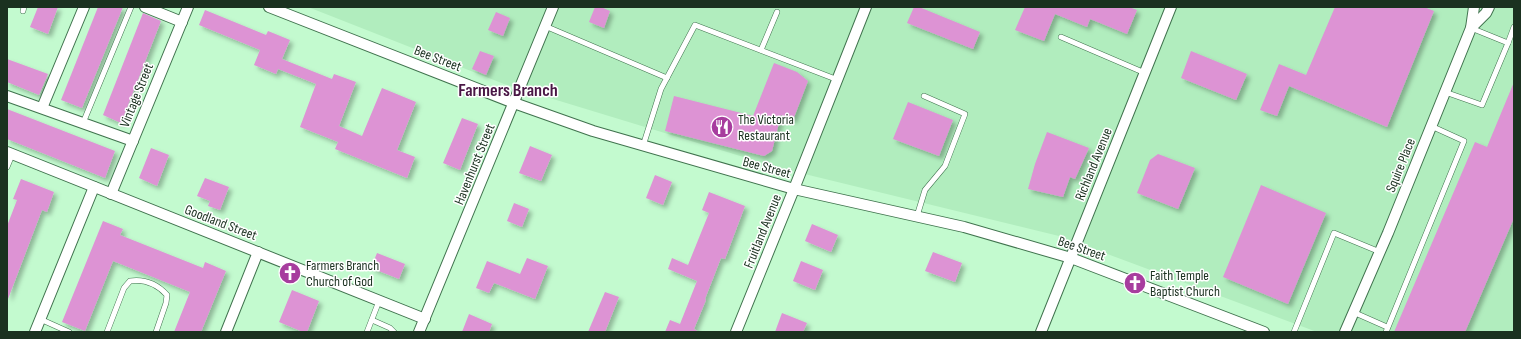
<svg xmlns="http://www.w3.org/2000/svg" width="1521" height="339" viewBox="0 0 1521 339" font-family="'Sofia Sans Condensed',sans-serif">
  <defs>
    <filter id="shadow"><feDropShadow dx="3.5" dy="3.5" stdDeviation="2" flood-color="#0004"/></filter>
  </defs>
  <rect width="100%" height="100%" fill="#c3facf"/>
  <polygon fill="#b1edbe" points="308,7 1514,7 1514,332 1317,332 1059,236 780,168 504,84"/>
  <g fill="#dd93d4" filter="url(#shadow)">
    <polygon points="38,7 58,7 48,34 30,27"/>
    <polygon points="98,7 123,7 82,108 61,100"/>
    <polygon points="595,7 601,7 610,11 604,28 589,22"/>
    <polygon points="914,7 919,7 980,32 973,49 907,23"/>
    <polygon points="1025,7 1129,7 1137,10 1127,34 1090,19 1087,27 1055,14 1044,41 1015,30"/>
    <polygon points="1335,7 1424,7 1434,11 1387,127 1289,86 1277,116 1260,110 1279,64 1306,75"/>
    <polygon points="205,10 266,35 268,31 290,40 282,59 332,79 334,74 356,82 339,126 362,136 382,88 416,102 397,150 415,157 407,178 335,149 338,142 300,127 316,84 278,69 276,74 254,65 260,50 199,25"/>
    <polygon points="496,12 510,18 503,36 488,30"/>
    <polygon points="143,13 161,21 121,123 103,115"/>
    <polygon points="480,51 494,56 486,75 472,69"/>
    <polygon points="1191,51 1247,74 1236,100 1181,78"/>
    <polygon points="7,59 48,74 39,95 7,82"/>
    <polygon points="774,63 797,72 808,81 793,120 781,115 772,151 764,156 665,131 674,96 753,116"/>
    <polygon points="1514,82 1514,218 1465,332 1394,332 1475,142 1487,147"/>
    <polygon points="908,102 953,120 939,156 893,139"/>
    <polygon points="7,109 115,151 105,178 7,139"/>
    <polygon points="462,118 478,124 460,170 443,163"/>
    <polygon points="1047,132 1089,148 1075,179 1070,177 1063,197 1028,189 1035,164"/>
    <polygon points="530,146 552,155 541,181 519,173"/>
    <polygon points="151,148 169,155 157,186 139,178"/>
    <polygon points="1158,154 1195,168 1178,209 1137,193 1150,160"/>
    <polygon points="655,175 672,182 663,205 646,198"/>
    <polygon points="205,178 229,187 220,210 208,206 210,201 197,196"/>
    <polygon points="21,179 54,192 47,212 42,210 8,299 7,226 17,200 13,199"/>
    <polygon points="1261,185 1326,213 1288,304 1223,277"/>
    <polygon points="709,192 745,206 725,259 721,258 705,299 706,300 694,329 699,332 665,332 670,320 680,324 697,281 668,269 672,258 688,265 709,213 702,210"/>
    <polygon points="514,203 529,209 522,227 507,221"/>
    <polygon points="103,221 123,229 120,235 203,268 205,262 226,271 201,332 174,332 190,292 113,261 85,331 62,322"/>
    <polygon points="812,224 838,235 831,252 805,241"/>
    <polygon points="933,252 962,263 955,282 925,271"/>
    <polygon points="377,253 405,264 399,279 371,268"/>
    <polygon points="527,258 548,266 535,299 494,283 489,293 476,288 487,261 520,274"/>
    <polygon points="801,261 823,270 815,290 793,281"/>
    <polygon points="292,290 319,301 307,332 303,332 279,322"/>
    <polygon points="605,292 619,297 605,332 588,332"/>
    <polygon points="782,313 807,323 803,332 775,332"/>
    <polygon points="469,314 492,324 489,332 462,332"/>
  </g>
  <g fill="none" stroke-linecap="round" stroke-linejoin="round">
    <g stroke="#40734e" stroke-width="6">
      <g id="service">
        <polyline points="23,11 24,7"/>
        <polyline points="545,26 667,78"/>
        <polyline points="1061,37 1145,73"/>
        <polyline points="1508,43 1514,27"/>
        <polyline points="761,50 777,12"/>
        <polyline points="1445,92 1482,105 1508,43 1471,28"/>
        <polyline points="83,123 131,7"/>
        <polyline points="643,146 661,89 695,25 838,80"/>
        <polyline points="7,167 12,155"/>
        <polyline points="917,216 925,190 945,166 965,114 924,96"/>
        <polyline points="1353,312 1387,327"/>
        <polyline points="40,319 69,332"/>
        <polyline points="372,320 390,328 394,332"/>
        <path d="M 107,332 L 124,288 L 130,281 C 145,279 157,284 167,295 L 166,303 L 156,332"/>
        <polyline points="367,332 379,301"/>
        <polyline points="1294,332 1334,233 1380,252"/>
        <polyline points="1386,332 1464,141 1431,126"/>
      </g>
    </g>
    <g stroke="#40734e" stroke-width="12">
      <g id="minor">
        <polyline points="145,7 182,22"/>
        <polyline points="269,7 514,103 593,131 794,189 964,227 1071,258 1264,332"/>
        <polyline points="1471,28 1486,13 1489,7"/>
        <polyline points="7,96 133,141"/>
        <polyline points="42,108 84,7"/>
        <polyline points="7,152 425,319"/>
        <polyline points="111,194 188,7"/>
        <polyline points="35,332 94,187"/>
        <polyline points="226,332 258,252"/>
        <polyline points="419,332 553,7"/>
        <polyline points="736,332 794,189 866,7"/>
        <polyline points="1041,332 1171,7"/>
        <polyline points="1345,332 1388,233 1471,28 1474,7"/>
      </g>
    </g>
    <use href="#service" stroke="#fff" stroke-width="5"/>
    <use href="#minor" stroke="#fff" stroke-width="10"/>
  </g>
  <defs>
    <g id="restaurant-disc" transform="scale(1.15)"><circle r="9.5" fill="#a73d9e" stroke="#fff"/><path d="M-5-6h1v4h1v-4h1v4h1v-4h1v5L-1.5 .5V6h-2V.5L-5-1ZM5-6V6H3V1.5H1.5Q1.5-4 5-6Z" fill="#fff"/></g>
    <g id="church-disc" transform="scale(1.15)"><circle r="9.5" fill="#a73d9e" stroke="#fff"/><path d="M-1.2-6h2.4v3.5h3.3v2.4h-3.3V6h-2.4V-.1h-3.3v-2.4h3.3Z" fill="#fff"/></g>
  </defs>
  <g fill-rule="evenodd">
    <use href="#restaurant-disc" x="722" y="127"/>
    <use href="#church-disc" x="290" y="273"/>
    <use href="#church-disc" x="1135" y="283"/>
  </g>
  <g text-anchor="middle" stroke-width="3" stroke-linejoin="round" paint-order="stroke">
    <g font-size="14" fill="#1b3120" stroke="#fff">
      <text transform="translate(438 58) rotate(21)" y="5">Bee Street</text>
      <text transform="translate(136 95) rotate(-68)" y="5">Vintage Street</text>
      <text transform="translate(474 164) rotate(-68)" y="5">Havenhurst Street</text>
      <text transform="translate(1093 164) rotate(-68)" y="5">Richland Avenue</text>
      <text transform="translate(1400 165) rotate(-68)" y="5">Squire Place</text>
      <text transform="translate(767 167) rotate(15)" y="5">Bee Street</text>
      <text transform="translate(221 222) rotate(21)" y="5">Goodland Street</text>
      <text transform="translate(762 231) rotate(-68)" y="5">Fruitland Avenue</text>
      <text transform="translate(1082 248) rotate(19)" y="5">Bee Street</text>
    </g>
    <g font-size="14" fill="#1b3120" stroke="#fff" text-anchor="start">
      <text x="738" y="124">The Victoria<tspan x="738" dy="16">Restaurant</tspan></text>
      <text x="306" y="270">Farmers Branch<tspan x="306" dy="16">Church of God</tspan></text>
      <text x="1150" y="280">Faith Temple<tspan x="1150" dy="16">Baptist Church</tspan></text>
    </g>
    <g font-size="18" font-weight="bold" fill="#491645" stroke="#fff">
      <text x="508" y="96">Farmers Branch</text>
    </g>
  </g>
  <rect width="1521" height="339" fill="none" stroke="#1b3120" stroke-width="16"/>
</svg>
